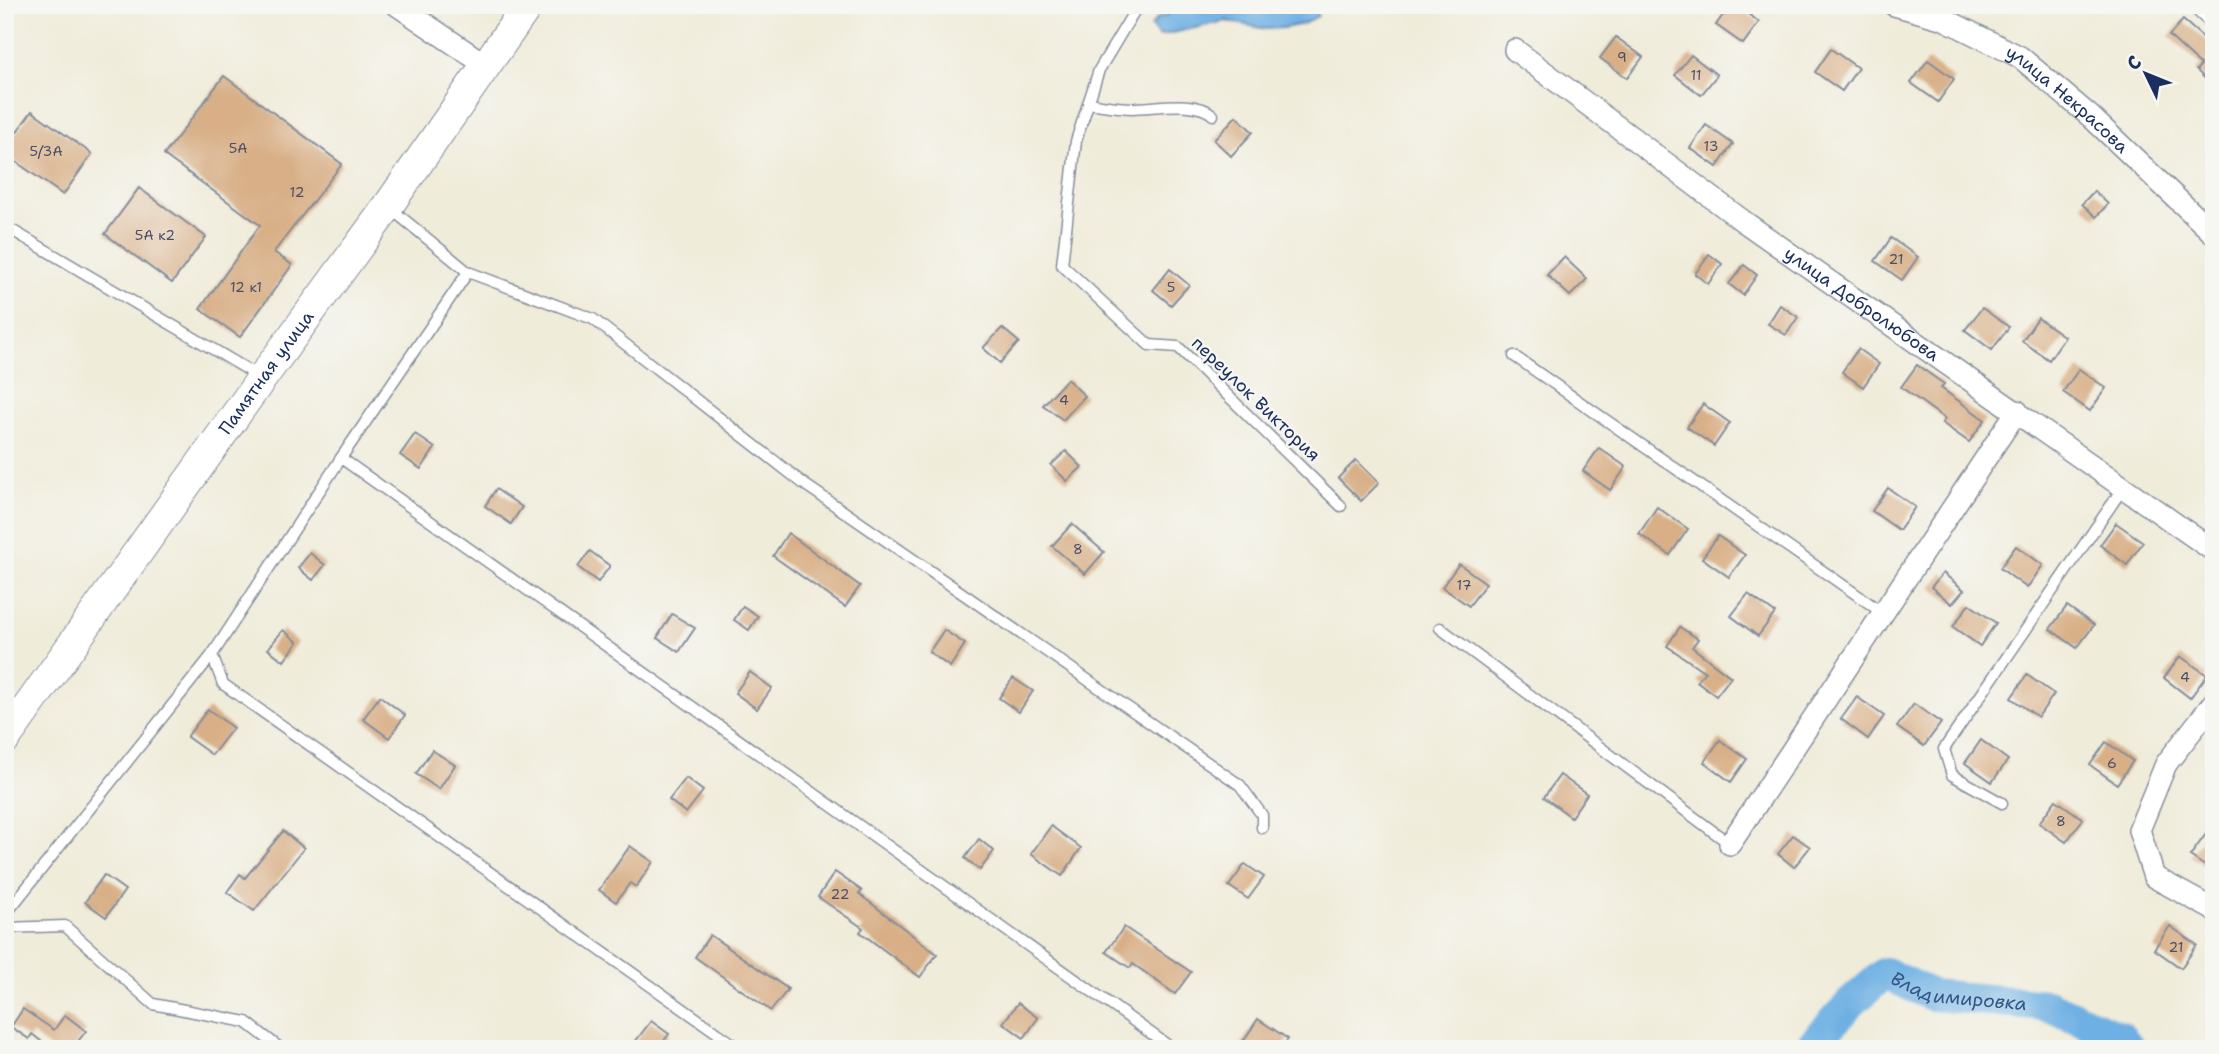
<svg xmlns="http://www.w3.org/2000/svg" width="2219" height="1054" viewBox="0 0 2219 1054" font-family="'Shantell Sans',sans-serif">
  <rect width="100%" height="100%" fill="#f6f6f2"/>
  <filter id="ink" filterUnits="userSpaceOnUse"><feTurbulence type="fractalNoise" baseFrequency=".0143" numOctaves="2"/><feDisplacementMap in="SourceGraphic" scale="14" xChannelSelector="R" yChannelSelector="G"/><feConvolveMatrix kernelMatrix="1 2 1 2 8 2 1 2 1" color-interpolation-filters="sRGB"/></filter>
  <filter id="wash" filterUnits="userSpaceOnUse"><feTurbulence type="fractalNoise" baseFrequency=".00686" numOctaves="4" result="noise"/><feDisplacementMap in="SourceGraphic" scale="28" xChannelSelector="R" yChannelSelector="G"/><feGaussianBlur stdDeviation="1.57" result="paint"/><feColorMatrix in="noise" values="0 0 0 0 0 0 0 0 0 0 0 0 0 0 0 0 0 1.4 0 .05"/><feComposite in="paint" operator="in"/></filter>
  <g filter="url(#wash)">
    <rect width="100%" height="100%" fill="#f0ecda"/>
    <polygon fill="#6eb0e3" stroke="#4470a0" stroke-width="2" points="1167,5 1311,5 1318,16 1303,24 1283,28 1266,29 1226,21 1159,36 1151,26 1158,18 1168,15"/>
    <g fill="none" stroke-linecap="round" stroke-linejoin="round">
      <path stroke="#6eb0e3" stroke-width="32" id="s1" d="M 1808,1049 L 1852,1002 L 1885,973 L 1931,995 L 2047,1005 L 2120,1037 L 2131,1049"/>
    </g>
    <g id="blocks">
      <g fill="#d8af86">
        <polygon points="1730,5 1736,5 1759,22 1743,44 1716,25"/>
        <polygon points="2183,20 2214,47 2214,87 2196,70 2201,65 2169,36"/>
        <polygon points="1616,37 1643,57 1627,78 1600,58"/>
        <polygon points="1831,49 1858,68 1842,91 1815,72"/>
        <polygon points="1691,55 1717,75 1701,95 1675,75"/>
        <polygon points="1928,60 1954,79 1938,102 1911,83"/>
        <polygon points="224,76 342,164 274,252 292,265 240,337 200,309 260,225 164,155"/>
        <polygon points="32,111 92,154 63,195 5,154 5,148"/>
        <polygon points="1236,116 1253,132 1231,156 1214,140"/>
        <polygon points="1706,125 1733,144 1717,167 1690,148"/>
        <polygon points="139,188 206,237 172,283 105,234"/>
        <polygon points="2094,191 2108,204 2096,217 2082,204"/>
        <polygon points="1891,238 1918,257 1902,280 1875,261"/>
        <polygon points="1709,254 1722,264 1708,284 1695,274"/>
        <polygon points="1564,257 1587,279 1570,296 1547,275"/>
        <polygon points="1744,265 1757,275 1743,295 1729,284"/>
        <polygon points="1170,269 1189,285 1171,305 1153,290"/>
        <polygon points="1780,305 1798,317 1786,335 1768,324"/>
        <polygon points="1982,308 2009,327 1992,350 1965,330"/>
        <polygon points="2038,318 2065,337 2049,360 2022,341"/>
        <polygon points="1002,328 1019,342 1000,363 983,348"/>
        <polygon points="1858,349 1879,364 1863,387 1842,372"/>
        <polygon points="1917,365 1944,384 1941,388 1985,420 1969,442 1942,423 1945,419 1901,387"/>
        <polygon points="2079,369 2106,388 2090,411 2063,392"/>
        <polygon points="1067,379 1085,396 1063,420 1043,405"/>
        <polygon points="1703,404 1730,423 1714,446 1687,427"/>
        <polygon points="415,434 435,448 421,469 400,455"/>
        <polygon points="1599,448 1626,467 1610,490 1583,471"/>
        <polygon points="1066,451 1082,467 1067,481 1051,465"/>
        <polygon points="1356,460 1379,483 1361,501 1338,478"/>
        <polygon points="1888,488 1915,507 1899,530 1872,511"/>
        <polygon points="496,489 522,507 511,524 485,506"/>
        <polygon points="1657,507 1688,529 1670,555 1639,534"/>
        <polygon points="2116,523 2143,542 2127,565 2100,545"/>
        <polygon points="1072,524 1104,552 1085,574 1052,546"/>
        <polygon points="788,533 860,586 845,607 773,556"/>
        <polygon points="1718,536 1745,555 1729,577 1702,558"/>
        <polygon points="2016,546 2043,565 2027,588 2000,568"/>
        <polygon points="590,551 610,566 598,582 578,567"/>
        <polygon points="310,553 325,565 313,580 298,568"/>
        <polygon points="1459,564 1486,583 1469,606 1442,587"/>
        <polygon points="1943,573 1964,590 1952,604 1931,587"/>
        <polygon points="1748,594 1775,613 1758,636 1731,616"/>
        <polygon points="1969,604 1996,623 1980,646 1953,627"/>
        <polygon points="743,606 758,616 749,630 734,620"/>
        <polygon points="2067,606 2094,625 2077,648 2050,629"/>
        <polygon points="672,614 695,628 679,652 657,638"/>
        <polygon points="1680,627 1698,639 1692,647 1731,677 1716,696 1697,681 1705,672 1667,646"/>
        <polygon points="283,630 298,642 284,661 268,649"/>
        <polygon points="944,630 965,644 950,667 929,652"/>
        <polygon points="2180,656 2207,675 2190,698 2164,678"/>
        <polygon points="750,672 772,688 757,709 735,693"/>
        <polygon points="2027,675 2054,694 2038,717 2011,698"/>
        <polygon points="1013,678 1033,691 1019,712 999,698"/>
        <polygon points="380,696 405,715 389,738 363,719"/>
        <polygon points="1857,697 1884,716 1868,739 1841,719"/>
        <polygon points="1914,704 1941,723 1924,746 1897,727"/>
        <polygon points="208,709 233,728 212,755 187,737"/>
        <polygon points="1720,740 1747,759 1731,782 1704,762"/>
        <polygon points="1981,740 2008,760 1992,782 1965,763"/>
        <polygon points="2106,742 2133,761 2117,784 2090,765"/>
        <polygon points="432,750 455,765 439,789 416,774"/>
        <polygon points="1560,775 1587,794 1571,817 1544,797"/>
        <polygon points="686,778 703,791 686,813 669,800"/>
        <polygon points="2056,800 2083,819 2066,842 2039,823"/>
        <polygon points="2214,823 2214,872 2190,856"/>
        <polygon points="1051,826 1081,848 1062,876 1031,854"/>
        <polygon points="283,831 304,848 254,911 227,892 240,874 245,878"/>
        <polygon points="1793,835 1810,847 1794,867 1778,854"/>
        <polygon points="979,839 994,851 980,870 965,858"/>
        <polygon points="630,846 653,862 636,887 630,883 616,902 599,890"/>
        <polygon points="1245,864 1264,877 1248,899 1229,886"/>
        <polygon points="835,872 862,891 859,894 937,954 920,977 860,932 863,928 818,897"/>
        <polygon points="104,875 125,890 106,917 85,902"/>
        <polygon points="2170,926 2197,945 2181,968 2154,949"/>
        <polygon points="1124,927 1191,972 1175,994 1133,964 1130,968 1106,952"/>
        <polygon points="710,935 788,989 771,1011 695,957"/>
        <polygon points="1018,1003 1038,1018 1024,1038 1003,1023"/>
        <polygon points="23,1009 54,1030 65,1015 86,1031 72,1049 51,1049 32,1034 29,1039 11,1027"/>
        <polygon points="1258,1019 1288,1039 1281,1049 1238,1049"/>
        <polygon points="651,1021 669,1034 658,1049 645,1049 635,1042"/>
      </g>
    </g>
  </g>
  <g filter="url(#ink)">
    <use href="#blocks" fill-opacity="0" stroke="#868e9c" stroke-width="2"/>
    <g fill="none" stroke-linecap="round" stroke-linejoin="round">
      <g stroke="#868e9c" stroke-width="13">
        <g id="lane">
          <polyline points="1138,5 1099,70 1076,141 1062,265 1149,345 1178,347 1341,506"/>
          <path d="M 1088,103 C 1103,105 1118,108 1133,108 C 1155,108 1196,99 1213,115"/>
          <polyline points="390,208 468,272 593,319 804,484 1240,785 1262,815 1262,828"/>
          <polyline points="5,226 260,377"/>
          <path d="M 468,272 L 341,458 C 620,653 894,853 1173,1049"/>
          <polyline points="1514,356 1883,613"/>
          <polyline points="341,458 212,655 223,684 740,1049"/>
          <polyline points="1440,628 1730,844"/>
          <polyline points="2002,803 1952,775 1944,749 2123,488"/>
          <polyline points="5,915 212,655"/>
          <polyline points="5,928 65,926 153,1004 246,1022 281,1049"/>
        </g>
      </g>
      <g stroke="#868e9c" stroke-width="24">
        <g id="street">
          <polyline points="397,5 487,66"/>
          <path id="s2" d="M 1894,5 L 1944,19 L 2020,57 L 2091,117 L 2214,234"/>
          <polyline points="2199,5 2214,19"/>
          <path id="s3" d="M 1515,50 L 1743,221 L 2214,551"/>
          <polyline points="2214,702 2166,764 2139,830 2154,877 2214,910"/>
          <polyline points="1730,844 2017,411"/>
        </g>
      </g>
      <g stroke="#868e9c" stroke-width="32">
        <g id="secondary">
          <path id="s4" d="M 5,739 L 262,378 L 388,206 L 528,5"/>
        </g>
      </g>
      <use href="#lane" stroke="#fff" stroke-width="10"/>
      <use href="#street" stroke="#fff" stroke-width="21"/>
      <use href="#secondary" stroke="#fff" stroke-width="30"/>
    </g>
  </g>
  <g text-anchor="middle" stroke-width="5" stroke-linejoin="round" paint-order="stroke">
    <g font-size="14" fill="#4a4f68">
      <text x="1622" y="62">9</text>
      <text x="1696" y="80">11</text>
      <text x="1711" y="151">13</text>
      <text x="238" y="153">5А</text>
      <text x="46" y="156">5/3А</text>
      <text x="297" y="197">12</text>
      <text x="155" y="240">5А к2</text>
      <text x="1896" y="264">21</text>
      <text x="246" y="292">12 к1</text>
      <text x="1171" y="292">5</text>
      <text x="1064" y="405">4</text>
      <text x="1078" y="554">8</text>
      <text x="1464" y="590">17</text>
      <text x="2185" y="682">4</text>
      <text x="2112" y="768">6</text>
      <text x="2061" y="826">8</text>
      <text x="840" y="899">22</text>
      <text x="2176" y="952">21</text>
    </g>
    <g font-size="18" fill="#1b2f5e" stroke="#f6f6f2">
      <text dy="6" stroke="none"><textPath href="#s2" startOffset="200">улица Некрасова</textPath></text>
      <text dy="6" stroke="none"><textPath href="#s3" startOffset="430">улица Добролюбова</textPath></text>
      <text dy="6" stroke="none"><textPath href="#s4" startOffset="450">Памятная улица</textPath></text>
      <text transform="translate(1256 399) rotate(44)" y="6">переулок Виктория</text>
    </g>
    <g font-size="19" font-style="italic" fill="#345686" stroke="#f6f6f2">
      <text dy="7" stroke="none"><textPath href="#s1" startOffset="186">Владимировка</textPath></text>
    </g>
  </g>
  <rect width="2219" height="1054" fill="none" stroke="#f6f6f2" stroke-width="28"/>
  <g transform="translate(2146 74) rotate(313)" stroke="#f6f6f2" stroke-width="5" paint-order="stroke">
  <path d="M0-5L12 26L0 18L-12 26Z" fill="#1b2f5e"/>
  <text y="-10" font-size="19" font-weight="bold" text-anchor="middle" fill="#1b2f5e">С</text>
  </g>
</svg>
